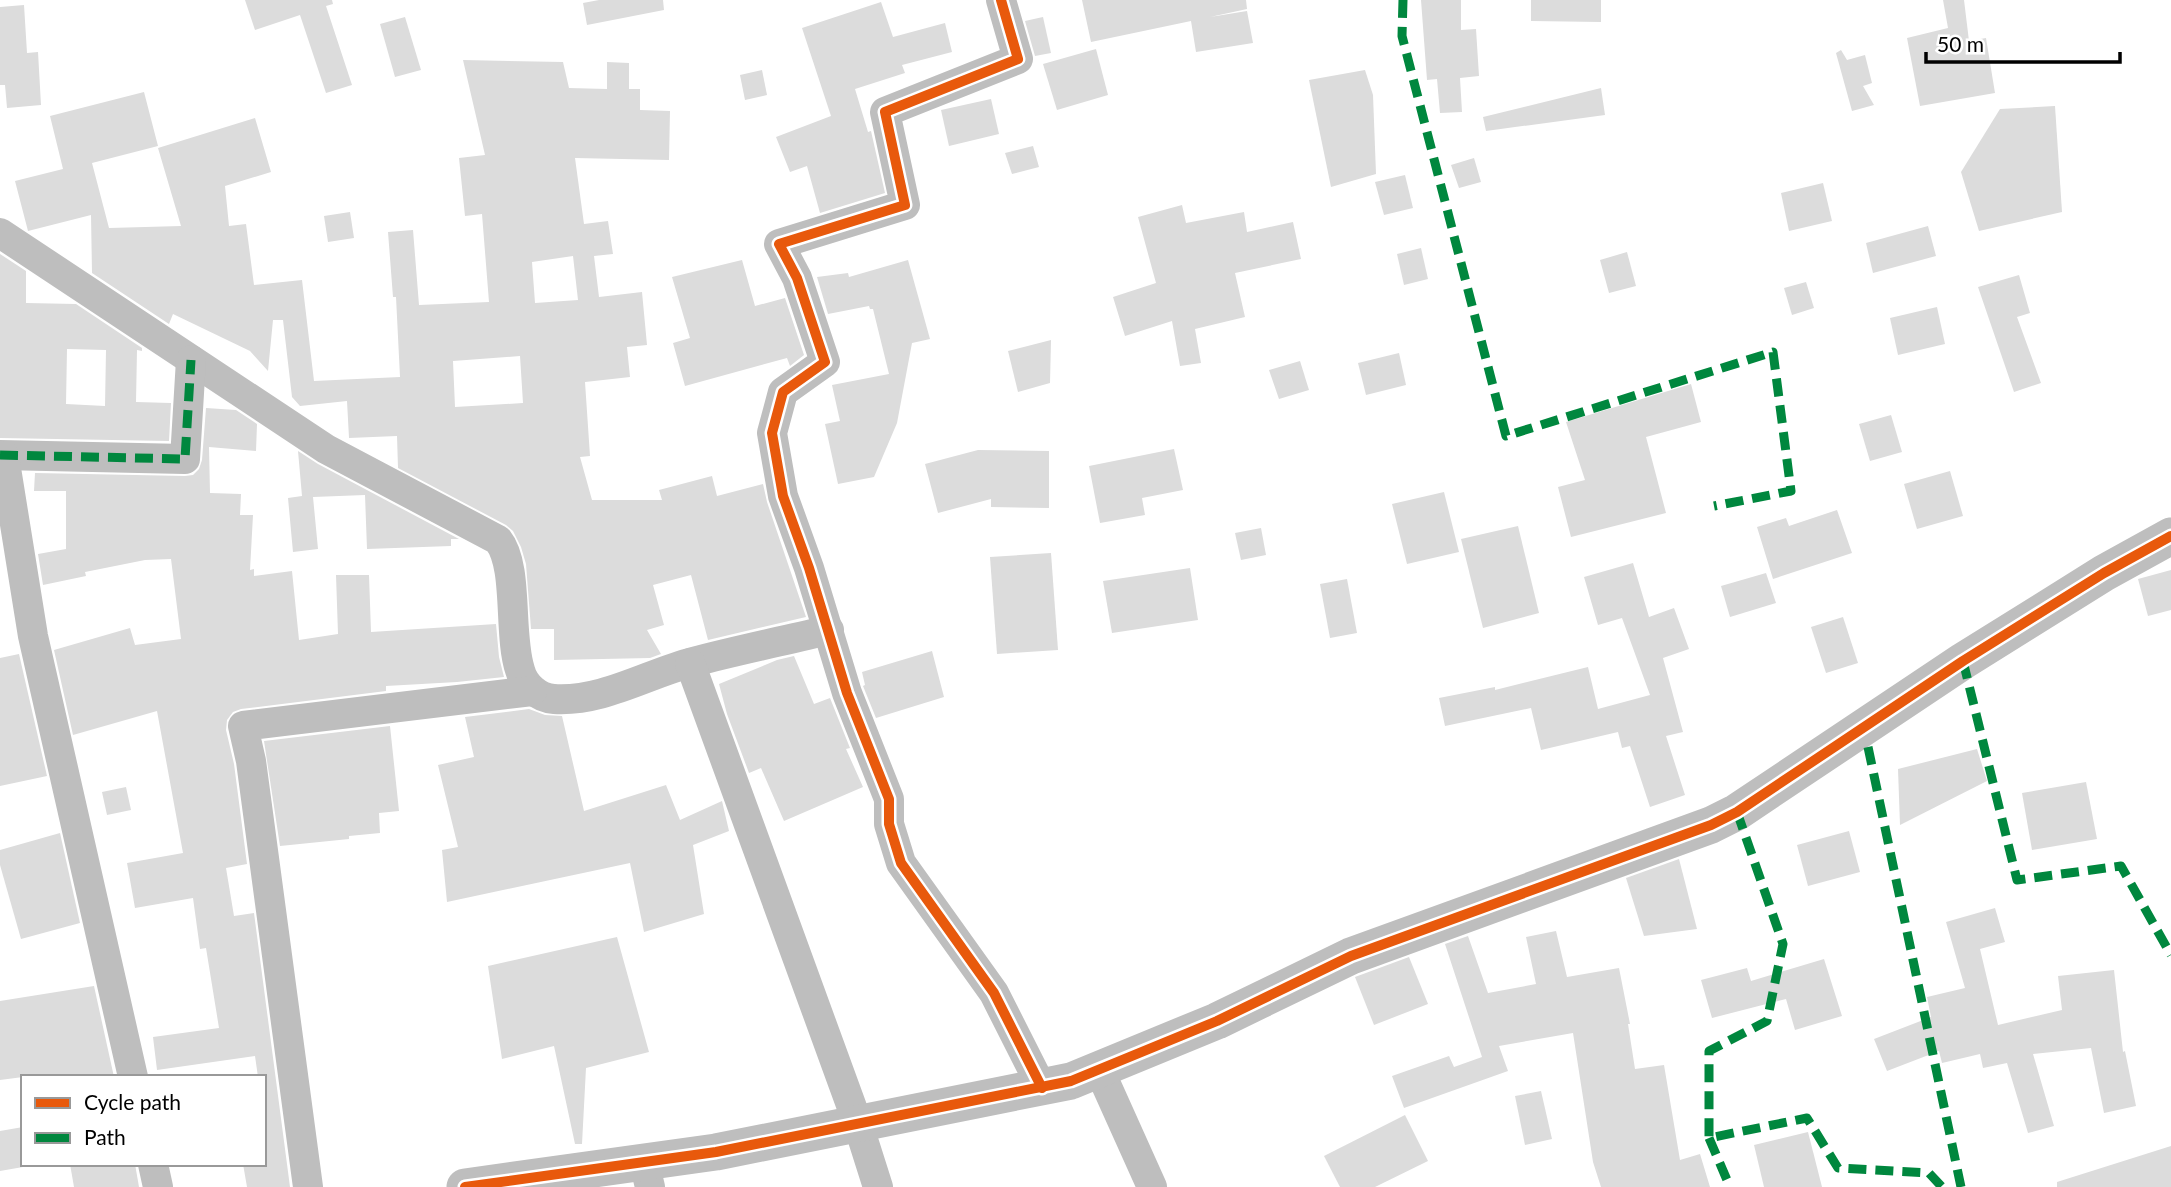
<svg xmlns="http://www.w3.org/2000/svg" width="2171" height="1187" viewBox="0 0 2171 1187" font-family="Lato,sans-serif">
  <rect width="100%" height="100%" fill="#fff"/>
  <g fill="#dcdcdc" fill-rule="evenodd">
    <polygon points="245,0 332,0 333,4 326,6 352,85 326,93 300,15 255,30"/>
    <polygon points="599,0 663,0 664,10 587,25 583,3"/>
    <polygon points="1082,0 1246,0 1247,9 1210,17 1247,11 1253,43 1196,52 1191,21 1091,42"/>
    <polygon points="1421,0 1461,0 1461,30 1476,29 1479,76 1460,78 1462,112 1440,113 1437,79 1427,80"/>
    <polygon points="1531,0 1601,0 1601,22 1531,21"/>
    <polygon points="1943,0 1964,0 1969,41 1986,38 1995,93 1920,106 1907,38 1948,28"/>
    <polygon points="881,2 893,37 945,23 952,52 902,65 905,73 855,89 868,132 871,131 885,193 820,213 807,166 790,172 776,137 831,116 802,28"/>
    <polygon points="24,5 27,53 38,52 41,105 7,108 5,85 0,85 0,7"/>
    <polygon points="405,17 421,70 395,77 380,24"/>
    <polygon points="1043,17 1051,53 1035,56 1025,21"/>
    <polygon points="1096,49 1108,95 1057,110 1043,64"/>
    <polygon points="1841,50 1847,60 1865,55 1872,83 1863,86 1874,105 1852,111 1836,53"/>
    <path d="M 463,60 L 563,62 L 569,88 L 607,89 L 607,62 L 629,63 L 629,89 L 640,89 L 640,110 L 670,111 L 669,160 L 575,158 L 584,224 L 608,221 L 613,254 L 594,256 L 599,297 L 642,292 L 647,345 L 627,347 L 630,377 L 585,382 L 590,456 L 580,457 L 592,500 L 662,500 L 659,490 L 712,476 L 717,496 L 763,484 L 767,502 L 806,617 L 708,640 L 691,575 L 653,585 L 664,625 L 647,630 L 661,654 L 650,658 L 554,660 L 554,629 L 531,629 L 526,564 L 521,547 L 513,531 L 506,525 L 398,468 L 397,436 L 349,438 L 347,401 L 300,406 L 292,397 L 283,320 L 273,320 L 268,371 L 250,351 L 173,314 L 169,324 L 92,273 L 91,215 L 28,231 L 15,181 L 63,169 L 50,116 L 144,92 L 158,146 L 92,163 L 109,228 L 181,226 L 158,148 L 255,118 L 271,172 L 225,186 L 229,226 L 246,224 L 254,285 L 302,280 L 314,381 L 400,377 L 396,297 L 393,297 L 388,232 L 413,230 L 419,305 L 489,302 L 482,214 L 465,216 L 459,158 L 485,155 ZM 573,256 L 578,300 L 535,303 L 532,262 ZM 520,356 L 523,403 L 455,407 L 453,361 Z"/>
    <polygon points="762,70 767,95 745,100 740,75"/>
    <polygon points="1365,70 1373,95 1376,174 1331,187 1309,80"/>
    <polygon points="1601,88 1605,115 1486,131 1483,117"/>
    <polygon points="991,99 999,134 949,146 941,110"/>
    <polygon points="2055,106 2062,212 1979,231 1961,172 2000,109"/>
    <polygon points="1033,146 1039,167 1012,174 1005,153"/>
    <polygon points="1474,158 1481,182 1459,188 1451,165"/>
    <polygon points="1405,175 1413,208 1384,215 1375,182"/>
    <polygon points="1823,183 1832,221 1789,231 1781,193"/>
    <polygon points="1182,205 1186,223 1244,212 1247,232 1293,222 1301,259 1235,273 1245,317 1195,329 1201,363 1180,366 1172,321 1125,336 1113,297 1156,283 1138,217"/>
    <polygon points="350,212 354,238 328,242 324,216"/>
    <polygon points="1928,226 1936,256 1873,273 1866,243"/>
    <polygon points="1421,248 1428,279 1404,285 1397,254"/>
    <polygon points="1627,252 1636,286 1609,293 1600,260"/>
    <path d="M 0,254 L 26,271 L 26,303 L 76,304 L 142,348 L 142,351 L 137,350 L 136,402 L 171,403 L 169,441 L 0,438 ZM 67,349 L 106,350 L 105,406 L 66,404 Z"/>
    <polygon points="742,260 755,306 785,298 804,355 790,366 787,358 685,386 673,343 690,338 672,277"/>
    <polygon points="908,260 930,339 912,343 897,423 874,477 838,484 825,424 840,421 832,385 889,374 873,309 870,309 869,306 828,314 817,277 848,273 849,277"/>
    <polygon points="2019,275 2030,313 2017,317 2041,383 2014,392 1978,287"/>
    <polygon points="1806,282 1814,308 1792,315 1784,288"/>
    <polygon points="1937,307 1945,344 1898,355 1890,318"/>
    <polygon points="1051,340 1050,383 1018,392 1008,351"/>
    <polygon points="1399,353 1406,385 1366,395 1358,363"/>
    <polygon points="1300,361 1309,390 1279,399 1269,370"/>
    <polygon points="1691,384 1701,422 1646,437 1666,513 1571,537 1558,487 1585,480 1566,422"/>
    <polygon points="206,408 236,410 257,424 256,451 209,447 210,493 241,494 240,515 253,515 250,570 254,569 254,576 292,571 299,640 338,634 336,575 369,575 371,632 496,624 499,657 504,677 457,682 386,686 386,691 241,709 233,712 227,720 226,730 234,764 247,864 226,868 234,916 254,913 290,1187 247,1187 243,1164 264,1164 264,1077 258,1077 255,1056 157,1070 153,1037 219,1028 206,948 200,949 193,898 135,908 127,863 183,853 157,711 73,735 54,650 130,628 135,645 181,639 171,559 145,560 85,572 86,576 43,585 38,554 66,549 66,491 34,491 35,473 185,476 193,475 199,469 202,460"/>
    <polygon points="1891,415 1902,452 1870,461 1859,424"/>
    <polygon points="1174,449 1183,490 1142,498 1145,515 1100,523 1089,466"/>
    <polygon points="978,450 1049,451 1049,508 991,507 991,499 938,513 925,464"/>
    <polygon points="298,451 318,464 459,539 451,539 451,546 367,549 365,495 313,497 318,549 293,552 288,498 302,496"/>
    <polygon points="1950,471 1963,516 1917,529 1904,484"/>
    <polygon points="1444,492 1459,552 1407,564 1392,504"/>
    <polygon points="1837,510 1852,553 1773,579 1757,527 1786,518 1789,526"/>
    <polygon points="1518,526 1539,613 1483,628 1461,539"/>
    <polygon points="1261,528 1266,555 1241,560 1235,533"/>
    <polygon points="1051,553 1058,650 997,654 990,557"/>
    <polygon points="1633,563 1649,617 1674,608 1689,649 1663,658 1683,732 1666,736 1685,795 1650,807 1630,746 1622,748 1618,732 1541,750 1531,708 1445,726 1439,698 1495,687 1495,690 1588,667 1598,709 1650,695 1622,618 1598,625 1584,577"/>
    <polygon points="1190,568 1198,620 1112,633 1103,581"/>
    <polygon points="2171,570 2171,610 2148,616 2138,579"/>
    <polygon points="1766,573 1776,603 1730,617 1721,586"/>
    <polygon points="1347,579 1357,633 1330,638 1320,584"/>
    <polygon points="1843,617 1858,663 1826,673 1811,627"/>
    <polygon points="932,651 944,697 876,718 863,686 865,685 862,672"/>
    <polygon points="19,654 47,776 0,786 0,658"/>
    <polygon points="794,656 814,704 830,698 850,748 846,749 863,787 784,821 761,768 749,773 727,714 719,684 777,660"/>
    <polygon points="529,709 545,715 562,716 584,811 666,785 680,820 722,801 729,831 693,845 704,914 644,932 630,863 447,902 442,850 458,847 438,765 474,757 465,717"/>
    <polygon points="390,726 399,811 379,813 380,833 349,836 349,839 280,846 264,741"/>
    <polygon points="1977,749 1987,781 1900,825 1898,769"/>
    <polygon points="2086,782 2097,839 2032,850 2022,793"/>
    <polygon points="126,787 131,810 107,815 102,792"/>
    <polygon points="1849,831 1860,872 1808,886 1797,845"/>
    <polygon points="60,833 80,923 21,939 0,865 0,850"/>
    <polygon points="1679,859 1697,929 1644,936 1626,878"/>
    <polygon points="1995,908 2005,942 1980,949 1998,1025 2062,1010 2058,976 2114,970 2123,1052 2125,1051 2136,1106 2104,1113 2091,1048 2033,1054 2054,1126 2028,1133 2007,1063 1983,1068 1980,1054 1942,1063 1939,1051 1887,1071 1874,1039 1931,1017 1927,997 1965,988 1946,922"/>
    <polygon points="1556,931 1567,977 1619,968 1630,1024 1628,1024 1635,1069 1664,1065 1680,1160 1700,1154 1710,1187 1601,1187 1593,1162 1573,1033 1499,1046 1508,1071 1404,1108 1392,1076 1449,1056 1454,1067 1482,1057 1445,944 1468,936 1488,993 1536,984 1526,937"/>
    <polygon points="617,937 649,1052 586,1068 582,1144 575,1144 554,1046 502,1059 488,966"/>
    <polygon points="1409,957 1428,1004 1374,1025 1355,977"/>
    <polygon points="1824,959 1842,1016 1795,1030 1786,999 1712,1018 1701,980 1747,968 1751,981"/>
    <polygon points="94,986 114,1077 23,1077 0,1080 0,1001"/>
    <polygon points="1541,1091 1552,1139 1525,1145 1515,1096"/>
    <polygon points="1405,1115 1428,1161 1375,1187 1340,1187 1324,1156"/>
    <polygon points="23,1127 23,1167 0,1171 0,1131"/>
    <polygon points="1808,1132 1822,1187 1764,1187 1754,1145"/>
    <polygon points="2171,1146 2171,1187 2057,1187 2057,1182"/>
    <polygon points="70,1164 135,1164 139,1187 74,1187"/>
  </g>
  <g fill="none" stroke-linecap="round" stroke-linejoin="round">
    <g stroke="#bebebe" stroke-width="30">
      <polyline points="1001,0 1018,59 885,112 905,205 779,244 797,278 825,362 783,392 772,433 783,496 809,568 847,693 889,799 889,824 901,863 994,993 1042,1088"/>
      <path d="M 0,233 L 326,449 L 498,540 C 519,566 508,634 520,670 C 524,685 538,698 554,699 C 603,702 647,674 693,662 C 738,650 783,641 829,630"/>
      <polyline points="0,455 185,459 191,360"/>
      <polyline points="4,456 33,636 133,1077"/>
      <polyline points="690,663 858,1124 878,1187"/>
      <polyline points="1099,1069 1152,1187"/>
      <polyline points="644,1162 650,1187"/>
      <polyline points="153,1164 158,1187"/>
      <polyline points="308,1187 251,761 243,726 532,691"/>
    </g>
    <polyline stroke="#bebebe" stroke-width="37" points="465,1187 716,1152 1071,1081 1217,1021 1351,956 1711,825 1737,812 1963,661 2104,573 2171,536"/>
    <g stroke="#00873e" stroke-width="9" stroke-dasharray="18 9" stroke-linecap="butt">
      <polyline points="1403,0 1402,36 1506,436 1773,352 1791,491 1714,506"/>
      <polyline points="0,455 185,459 191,360"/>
      <polyline points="1963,661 2017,880 2121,866 2171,955"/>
      <polyline points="1868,747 1961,1187"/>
      <polyline points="1737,812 1783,944 1767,1021 1709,1051 1709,1138 1807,1118 1838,1168 1929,1173 1942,1187"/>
      <polyline points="1709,1138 1730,1187"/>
    </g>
    <g stroke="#fff" stroke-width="15">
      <g id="cycleway">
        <polyline points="1001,0 1018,59 885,112 905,205 779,244 797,278 825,362 783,392 772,433 783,496 809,568 847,693 889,799 889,824 901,863 994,993 1042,1088"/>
        <polyline points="465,1187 716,1152 1071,1081 1217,1021 1351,956 1711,825 1737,812 1963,661 2104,573 2171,536"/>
      </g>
    </g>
    <use href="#cycleway" stroke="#e8590c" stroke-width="10"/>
  </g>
  <rect x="21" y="1075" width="245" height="91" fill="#ffffff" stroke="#999999" stroke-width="2"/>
  <rect x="35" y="1098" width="35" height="10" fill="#e8590c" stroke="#999999" stroke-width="2"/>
  <text x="84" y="1110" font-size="21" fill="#000000">Cycle path</text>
  <rect x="35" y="1133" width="35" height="10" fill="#00873e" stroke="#999999" stroke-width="2"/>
  <text x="84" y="1145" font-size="21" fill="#000000">Path</text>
  <path d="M1926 52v10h194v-10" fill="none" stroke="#000000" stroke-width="3.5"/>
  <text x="1937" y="52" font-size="21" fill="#000000" stroke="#ffffff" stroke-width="5" paint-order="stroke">50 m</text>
</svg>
